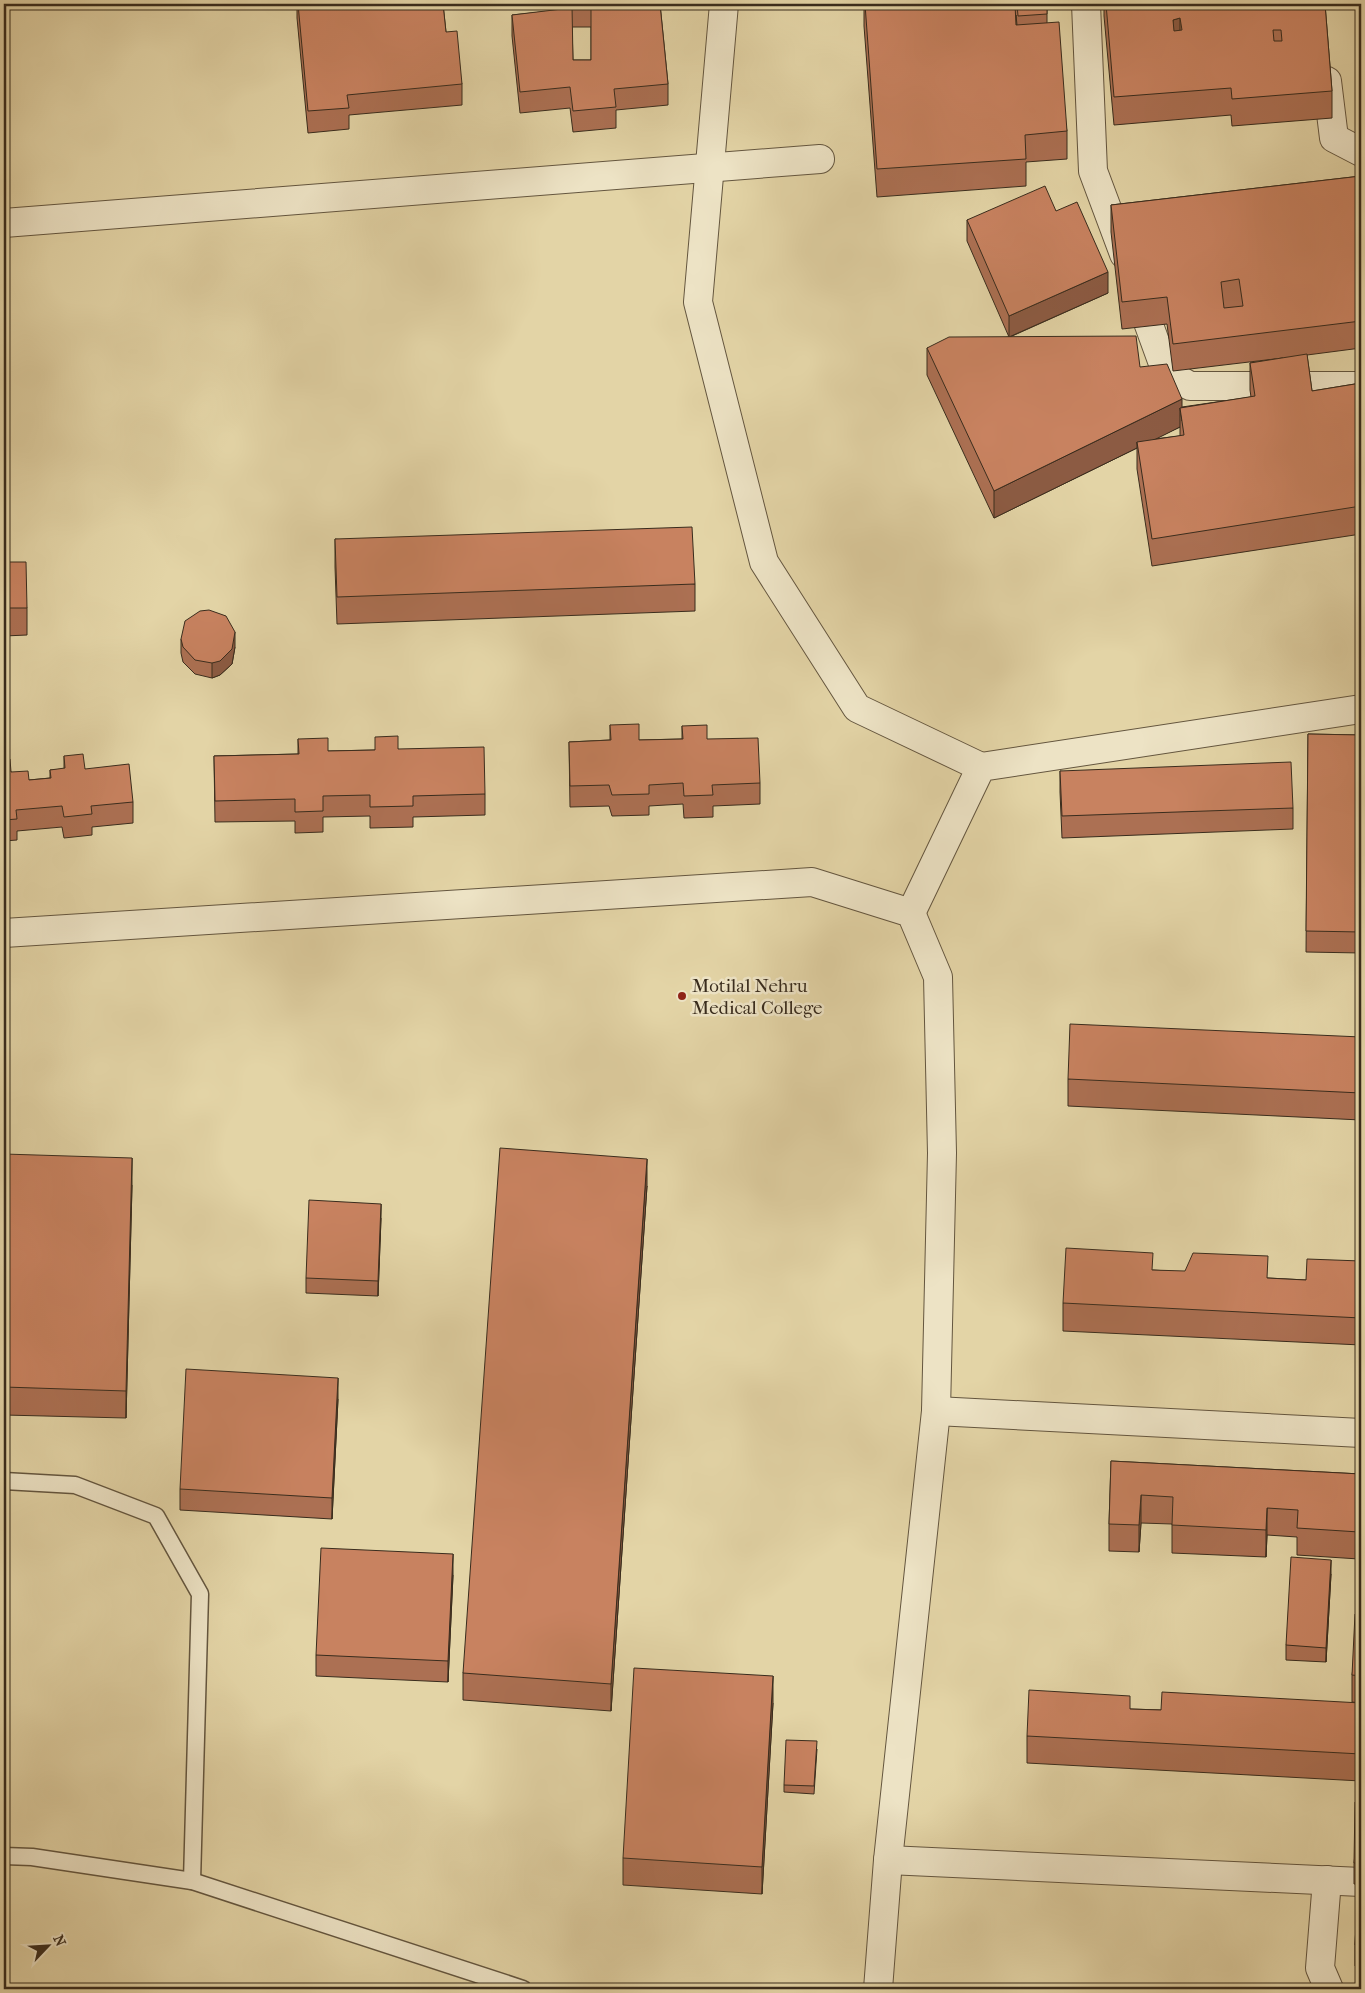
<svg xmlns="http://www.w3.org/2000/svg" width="1365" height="1993" viewBox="0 0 1365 1993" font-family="'IM FELL French Canon',serif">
  <rect width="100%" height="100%" fill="#e3d4a6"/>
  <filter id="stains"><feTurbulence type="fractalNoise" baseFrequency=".004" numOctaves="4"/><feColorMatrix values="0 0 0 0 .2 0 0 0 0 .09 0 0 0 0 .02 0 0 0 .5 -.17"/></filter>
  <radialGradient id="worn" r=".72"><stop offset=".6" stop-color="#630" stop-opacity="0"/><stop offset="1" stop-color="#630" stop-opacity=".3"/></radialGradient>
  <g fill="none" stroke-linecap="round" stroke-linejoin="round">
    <g stroke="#64563f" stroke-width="19">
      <g id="lane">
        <polyline points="4,1481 75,1485 156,1516 200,1594 192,1881"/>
        <polyline points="4,1856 32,1857 192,1881 523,1989"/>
      </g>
    </g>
    <g stroke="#64563f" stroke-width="30">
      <g id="street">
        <polyline points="724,4 698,302 764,562 857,708 981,767"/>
        <polyline points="1086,4 1093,171 1124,254"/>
        <polyline points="1327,81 1334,138 1361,152"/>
        <polyline points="4,223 820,159"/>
        <polyline points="1137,292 1166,372 1190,386 1361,386"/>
        <polyline points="911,913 981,767 1361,709"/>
        <polyline points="4,933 812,882 911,913 938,977 942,1153 936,1411 888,1860 878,1989"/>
        <polyline points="936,1411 1361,1433"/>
        <polyline points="888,1860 1361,1882"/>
        <polyline points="1327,1880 1320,1968 1329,1989"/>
      </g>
    </g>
    <use href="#lane" stroke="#ede3c5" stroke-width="16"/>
    <use href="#street" stroke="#ede3c5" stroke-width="28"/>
  </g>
  <g fill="#ac7053" stroke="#392c1d" fill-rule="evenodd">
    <polygon points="297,4 443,4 446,32 462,84 462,105 349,115 349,129 308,133 297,18"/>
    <path d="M 560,4 L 660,4 L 668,84 L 668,105 L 616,110 L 616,128 L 573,132 L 570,108 L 520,113 L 512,36 L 512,15 L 561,10 ZM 572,27 L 591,27 L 591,60 L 573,60 Z"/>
    <path d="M 864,4 L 1047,4 L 1047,23 L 1067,131 L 1067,159 L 1026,162 L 1026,186 L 877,197 L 864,26 ZM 1016,15 L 1017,25 L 1016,25 Z"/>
    <polygon points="1104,4 1325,4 1332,91 1332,118 1232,126 1231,115 1114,125 1104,16"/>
    <polygon points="1351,4 1361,4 1361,6 1351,5"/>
    <path d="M 1361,176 L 1361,348 L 1307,355 L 1312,391 L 1361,383 L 1361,534 L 1152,566 L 1137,469 L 1137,448 L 994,518 L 927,375 L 927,348 L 1009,337 L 967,241 L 967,220 L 1056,211 L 1108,293 L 1010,337 L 1140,367 L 1182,407 L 1251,397 L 1250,390 L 1250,363 L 1283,358 L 1173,371 L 1167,324 L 1122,329 L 1111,232 L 1111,205 ZM 1180,427 L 1180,436 L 1154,439 Z"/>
    <polygon points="335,539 695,584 695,611 337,624 335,567"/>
    <polygon points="4,562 27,608 27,635 4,636"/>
    <polygon points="181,639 235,647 232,664 220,675 212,678 195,674 183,662 181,653"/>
    <polygon points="610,725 639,740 682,739 682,726 707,739 760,783 760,804 713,806 713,817 684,818 683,804 649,806 649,815 612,816 609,806 570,807 569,742 610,740"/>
    <polygon points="1308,734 1361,735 1361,953 1306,952"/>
    <polygon points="298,739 328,751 375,750 398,749 485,794 485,815 413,817 413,827 370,828 370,816 323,817 323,832 295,833 295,821 215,822 214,756 298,754"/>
    <polygon points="64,756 85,769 133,802 133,823 92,827 92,835 64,838 62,827 17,831 17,840 4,841 4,759 11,772 29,780 50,778 50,770 64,769"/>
    <polygon points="1060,771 1293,808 1293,829 1062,838 1060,792"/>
    <polygon points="1361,1037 1361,1120 1068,1106 1068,1079"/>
    <polygon points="4,1154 132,1185 126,1418 4,1415"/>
    <polygon points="647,1186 611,1711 463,1700 463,1673"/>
    <polygon points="381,1218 378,1296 306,1293 306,1278"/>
    <polygon points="1361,1261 1361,1345 1063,1331 1063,1303 1153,1270 1268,1278 1306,1280"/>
    <polygon points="338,1399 332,1519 180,1510 180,1489"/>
    <polygon points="1111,1461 1361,1474 1361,1573 1359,1572 1359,1559 1297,1555 1297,1537 1267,1535 1266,1557 1172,1553 1172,1524 1141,1523 1139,1552 1109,1551 1109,1524"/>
    <polygon points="1331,1574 1326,1662 1286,1660 1286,1645"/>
    <polygon points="453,1575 448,1682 316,1676 316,1655"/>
    <polygon points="1361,1615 1361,1703 1352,1702 1352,1675"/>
    <polygon points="773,1703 762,1894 623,1885 623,1858"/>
    <polygon points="1361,1703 1361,1781 1027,1763 1027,1736 1130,1709 1161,1710"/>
    <polygon points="817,1749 814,1794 784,1792 784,1785"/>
    <polygon points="1361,1802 1361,1966 1355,1966 1355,1945 1358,1884 1354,1884 1354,1863"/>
  </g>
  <g fill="#8c5b43" stroke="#392c1d">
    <polygon points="1180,18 1180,46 1173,47 1173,20"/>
    <polygon points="1108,272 1108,293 1009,337 1009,316"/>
    <polygon points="1182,399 1182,421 1180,408 1180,427 1138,448 1137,442 1137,448 994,518 994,491"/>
    <polygon points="235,632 235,647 232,664 220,675 212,678 212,663"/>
    <polygon points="132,1158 132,1185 126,1418 126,1391"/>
    <polygon points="647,1159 647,1186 611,1711 611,1684"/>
    <polygon points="381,1204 381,1218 378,1296 378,1281"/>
    <polygon points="338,1378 338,1399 332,1519 332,1498"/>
    <polygon points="1141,1495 1141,1523 1139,1552 1139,1525"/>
    <polygon points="1267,1508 1267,1535 1266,1557 1266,1530"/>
    <polygon points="453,1554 453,1575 448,1682 448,1661"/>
    <polygon points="1331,1560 1331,1574 1326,1662 1326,1648"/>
    <polygon points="773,1676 773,1703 762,1894 762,1867"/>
  </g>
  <g fill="#c88260" stroke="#392c1d" fill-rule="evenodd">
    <polygon points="298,4 443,4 446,32 457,31 462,84 347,95 349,108 308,111"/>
    <path d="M 562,4 L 660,4 L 668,84 L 614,89 L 616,107 L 573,111 L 570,87 L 520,92 L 512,15 L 562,9 ZM 572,6 L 591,6 L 591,60 L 573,60 Z"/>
    <polygon points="865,4 1015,4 1016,25 1059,22 1067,131 1025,135 1026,159 877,169"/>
    <polygon points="1017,4 1047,4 1047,14 1018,16"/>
    <path d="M 1106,4 L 1325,4 L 1332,91 L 1232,99 L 1231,88 L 1114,97 ZM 1180,18 L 1182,30 L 1174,31 L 1173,20 ZM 1273,30 L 1281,30 L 1282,41 L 1274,41 Z"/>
    <path d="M 1361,176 L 1361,321 L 1173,344 L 1167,297 L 1122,302 L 1111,205 ZM 1239,279 L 1243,306 L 1224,308 L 1221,282 Z"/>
    <polygon points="1045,186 1056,211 1077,202 1108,272 1009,316 967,220"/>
    <polygon points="1136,336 1140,367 1167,364 1182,399 994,491 927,348 949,337"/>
    <polygon points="1307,354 1312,391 1361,383 1361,506 1152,539 1137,442 1184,435 1180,408 1255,396 1250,363"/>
    <polygon points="692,527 695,584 337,597 335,539"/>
    <polygon points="4,562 26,562 27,608 4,608"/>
    <polygon points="209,610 226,616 235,632 232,649 220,661 212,663 195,660 183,647 181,639 185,621 200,611"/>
    <polygon points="639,724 639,740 683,739 682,726 707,725 707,739 758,738 760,783 712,785 713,795 684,796 683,783 649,785 649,794 612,795 609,785 570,786 569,742 611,740 610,725"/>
    <polygon points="1308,734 1361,735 1361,932 1306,931"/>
    <polygon points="398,736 398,749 484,747 485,794 413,796 413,806 370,807 370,795 323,796 323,811 295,812 295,799 215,801 214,756 299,754 298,739 328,738 328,751 375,750 375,737"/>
    <polygon points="83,754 85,769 129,764 133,802 91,806 92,814 64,817 62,806 16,810 17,819 4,820 4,759 10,759 11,772 28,771 29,780 51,778 50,770 65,768 64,756"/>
    <polygon points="1291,762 1293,808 1062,816 1060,771"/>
    <polygon points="1070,1024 1361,1037 1361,1093 1068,1079"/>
    <polygon points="500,1148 647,1159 611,1684 463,1673"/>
    <polygon points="4,1154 132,1158 126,1391 4,1387"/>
    <polygon points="309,1200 381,1204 378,1281 306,1278"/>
    <polygon points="1066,1248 1153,1253 1152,1270 1185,1271 1193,1253 1268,1256 1267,1278 1306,1280 1307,1259 1361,1261 1361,1318 1063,1303"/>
    <polygon points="186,1369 338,1378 332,1498 180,1489"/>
    <polygon points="1111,1461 1361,1474 1361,1545 1359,1545 1359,1532 1297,1528 1298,1510 1267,1508 1266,1530 1172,1525 1173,1497 1141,1495 1139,1525 1109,1524"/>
    <polygon points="321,1548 453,1554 448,1661 316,1655"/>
    <polygon points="1291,1557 1331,1560 1326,1648 1286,1645"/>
    <polygon points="1355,1614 1361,1615 1361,1676 1352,1675"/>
    <polygon points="634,1668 773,1676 762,1867 623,1858"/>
    <polygon points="1029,1690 1130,1696 1130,1709 1161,1710 1162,1692 1361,1703 1361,1754 1027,1736"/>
    <polygon points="786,1740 817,1741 814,1786 784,1785"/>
    <polygon points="1355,1802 1361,1802 1361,1863 1354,1863"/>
    <polygon points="1358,1881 1361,1881 1361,1945 1355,1945"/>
  </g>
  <circle fill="#8f2418" stroke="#ede3c5" stroke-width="2" cx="682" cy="996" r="5"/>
  <g text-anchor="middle" stroke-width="5" stroke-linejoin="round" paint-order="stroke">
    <g font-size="19" fill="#392c1d" stroke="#ede3c5" text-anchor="start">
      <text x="692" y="992">Motilal Nehru<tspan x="692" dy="22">Medical College</tspan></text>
    </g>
  </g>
  <rect width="1365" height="1993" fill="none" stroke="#e3d4a6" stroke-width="20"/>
  <rect x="5" y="5" width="1355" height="1983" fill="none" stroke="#392c1d" stroke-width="2.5"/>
  <rect x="10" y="10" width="1345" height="1973" fill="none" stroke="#392c1d"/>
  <g transform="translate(48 1946) rotate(65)" stroke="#ede3c5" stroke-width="4" paint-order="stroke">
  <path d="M0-4L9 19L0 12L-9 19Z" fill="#392c1d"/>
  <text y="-8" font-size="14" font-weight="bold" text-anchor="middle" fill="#392c1d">N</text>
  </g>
  <rect width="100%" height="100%" filter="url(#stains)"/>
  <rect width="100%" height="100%" fill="url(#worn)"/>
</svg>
